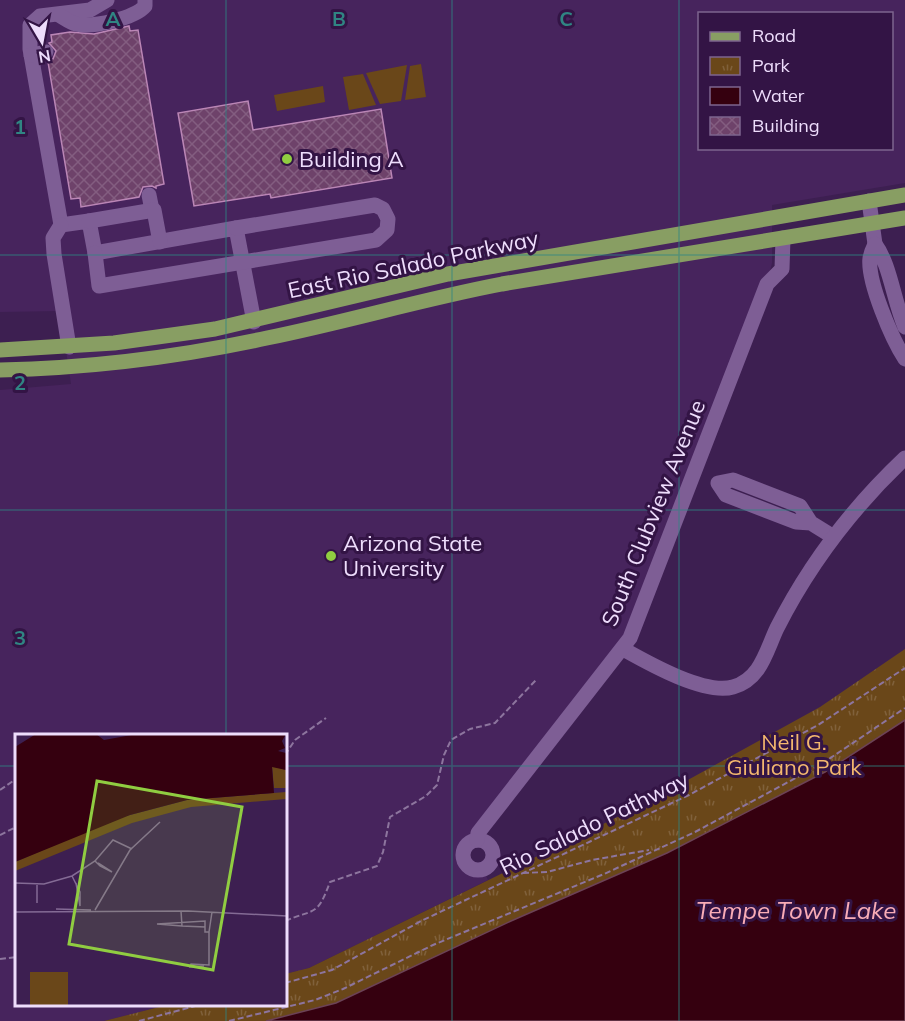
<svg xmlns="http://www.w3.org/2000/svg" width="905" height="1021" viewBox="0 0 905 1021" font-family="Mulish,sans-serif">
  <defs>
    <pattern id="park-tufts" width="24" height="20" patternUnits="userSpaceOnUse" patternTransform="scale(1.5)"><rect width="24" height="20" fill="#6a4719"/><path d="M3 7l-1-3M5 7V3M7 7l1-3M15 17l-1-3M17 17v-4M19 17l1-3" fill="none" stroke="#80613b"/></pattern>
    <pattern id="building-cross-hatch" width="8" height="8" patternUnits="userSpaceOnUse" patternTransform="scale(1.5)"><rect width="8" height="8" fill="#6e426a"/><path d="M0 0l8 8M0 8l8-8" fill="none" stroke="#835d80"/></pattern>
  </defs>
  <rect width="100%" height="100%" fill="#3d1f51"/>
  <path fill="#47245d" fill-rule="evenodd" d="M 0,0 L 905,0 L 905,183 L 772,205 L 772,263 L 767,284 L 630,638 L 464,848 L 465,863 L 473,870 L 483,869 L 488,880 L 309,968 L 285,974 L 285,736 L 16,736 L 16,1004 L 167,1005 L 104,1021 L 0,1021 L 0,390 L 71,384 L 60,311 L 0,312 ZM 700,14 L 892,14 L 892,148 L 700,148 Z"/>
  <g fill="#6a4719">
    <polygon points="421,64 426,97 405,100 410,66"/>
    <polygon points="407,65 401,101 380,104 366,73"/>
    <polygon points="363,74 376,105 349,110 343,77"/>
    <polygon points="323,86 325,102 277,111 274,95"/>
  </g>
  <polygon fill="url(#park-tufts)" points="905,649 905,720 825,772 758,808 667,853 511,921 336,1003 266,1021 104,1021 167,1005 285,1004 285,974 309,968 648,802 820,707"/>
  <polygon fill="#35000f" stroke="#6c4256" stroke-width="1.5" points="905,720 905,1021 266,1021 336,1003 511,921 667,853 825,772"/>
  <g fill="url(#building-cross-hatch)" stroke="#bb86b6" stroke-width="1.5">
    <polygon points="129,26 130,31 138,30 164,184 156,186 156,188 152,186 143,187 139,197 81,207 80,198 71,199 48,62 53,59 56,51 49,43 52,42 51,35 70,32 94,34"/>
    <polygon points="248,101 253,130 381,109 392,178 271,198 270,194 194,206 178,113"/>
  </g>
  <g fill="none" stroke-linecap="round" stroke-linejoin="round">
    <g stroke="#8d759e" stroke-width="2" stroke-dasharray="6 3" stroke-linecap="butt">
      <polyline points="285,755 295,740 326,718"/>
      <polyline points="0,790 16,779"/>
      <polyline points="0,835 16,827"/>
      <polyline points="523,873 547,872 592,860 649,850"/>
      <path d="M 285,921 C 316,908 317,917 330,882 L 377,866 L 383,852 L 390,817 L 426,796 L 437,785 L 444,755 L 451,740 L 470,729 L 495,723 L 536,680"/>
      <polyline points="0,959 16,957"/>
      <polyline points="285,983 332,970 421,921 689,795 818,725 905,668"/>
      <polyline points="139,1021 203,1004"/>
      <polyline points="229,1021 315,1000 343,989 433,945 604,874 695,832 820,765 905,708"/>
    </g>
    <g stroke="#7e5e95" stroke-width="15">
      <polyline points="107,0 90,10 40,16 30,25 30,49 61,225 89,221 95,253 236,228 254,322"/>
      <path d="M 59,15 C 64,18 71,23 76,24 C 93,28 135,18 145,6 L 145,0"/>
      <polyline points="31,55 46,52"/>
      <polyline points="149,195 152,210"/>
      <polyline points="869,201 875,244"/>
      <polyline points="89,221 154,210 160,242"/>
      <polyline points="61,225 53,238 54,254 69,347"/>
      <polyline points="95,253 99,286 376,240 387,230 388,219 383,209 375,205 236,228"/>
      <path d="M 905,327 C 894,302 890,264 875,244 C 873,248 871,253 870,258 C 867,281 892,339 905,359"/>
      <polyline points="811,523 800,506 733,480 718,483 726,495 796,522 811,523 832,536"/>
      <path d="M 623,649 C 648,663 704,695 733,687 C 761,679 766,651 777,628 C 810,563 852,508 905,458"/>
      <circle cx="478" cy="855" r="15"/>
      <polyline points="477,840 478,833 630,638 767,284 782,269 783,238"/>
    </g>
    <g stroke="#889e63" stroke-width="15">
      <polyline points="0,350 114,343 215,329 448,274 905,195"/>
      <path d="M 0,370 C 90,368 179,357 267,338 C 346,322 423,299 502,284 L 905,218"/>
    </g>
  </g>
  <path fill="none" stroke="#308583" stroke-width="1.5" stroke-opacity="0.55" d="M 226,0 L 226,736M 452,0 L 452,1021M 679,0 L 679,1021M 0,255 L 905,255M 0,510 L 905,510M 0,766 L 16,766M 285,766 L 905,766M 226,1004 L 226,1021"/>
  <g fill="#90cd41" stroke="#331445" stroke-width="2">
    <circle cx="287" cy="159" r="6"/>
    <circle cx="331" cy="556" r="6"/>
  </g>
  <g text-anchor="middle" stroke-width="6" stroke-linejoin="round" paint-order="stroke">
    <g font-size="22" fill="#eeddfc" stroke="#331445" text-anchor="start">
      <text x="299" y="167">Building A</text>
      <text x="343" y="551">Arizona State<tspan x="343" dy="25">University</tspan></text>
    </g>
    <g font-size="22" fill="#eeddfc" stroke="#331445">
      <text transform="translate(413 264) rotate(-12)" y="8">East Rio Salado Parkway</text>
      <text transform="translate(653 513) rotate(-68)" y="8">South Clubview Avenue</text>
      <text transform="translate(594 823) rotate(-26)" y="8">Rio Salado Pathway</text>
    </g>
    <g font-size="22" fill="#f3b76e" stroke="#331445">
      <text x="794" y="750">Neil G.<tspan x="794" dy="25">Giuliano Park</tspan></text>
    </g>
    <g font-size="24" font-style="italic" fill="#f9acb6" stroke="#331445">
      <text x="796" y="919">Tempe Town Lake</text>
    </g>
  </g>
  <g transform="translate(15 734)">
    <rect width="272" height="272" fill="#3d1f51"/>
    <path d="M 257,32 L 271,36 L 271,54 L 259,54 Z" fill="#6a4719"/>
    <path d="M 271,58 L 271,65 L 176,73 L 117,89 L 0,137 L 0,128 L 100,85 L 172,66 ZM 15,238 L 53,238 L 53,271 L 15,271 Z" fill="#6a4719"/>
    <path d="M 21,0 L 81,0 L 89,6 L 122,0 L 271,0 L 267,7 L 270,14 L 263,17 L 271,19 L 271,36 L 257,33 L 259,59 L 172,66 L 115,81 L 0,128 L 0,13 Z" fill="#35000f"/>
    <path fill="none" stroke="#846b95" stroke-width="1.5" d="M 80,127 L 85,132 L 97,138 L 83,129M 57,142 L 65,158 L 65,172 L 61,149M 0,149 L 29,150 L 57,142 L 80,127 L 98,106 L 117,115M 22,155 L 22,169 L 22,151M 41,175 L 76,176M 80,176 L 115,116 L 145,88M 166,177 L 167,192 L 190,193 L 190,198 L 194,198 L 194,231 L 176,230 L 175,233 L 189,232M 0,178 L 173,177 L 272,182M 167,192 L 142,190 L 190,187 L 190,193M 194,198 L 197,178"/>
    <path fill="#90cd41" fill-opacity="0.15" stroke="#90cd41" stroke-width="3" d="M 82,47 L 227,73 L 198,236 L 54,210 Z"/>
    <rect width="272" height="272" fill="none" stroke="#eeddfc" stroke-width="3"/>
  </g>
  <g font-size="20" text-anchor="middle" font-weight="bold" fill="#308583" stroke="#331445" stroke-width="6" stroke-linejoin="round" paint-order="stroke">
    <text x="113" y="26">A</text>
    <text x="339" y="26">B</text>
    <text x="566" y="26">C</text>
    <text x="20" y="134">1</text>
    <text x="20" y="390">2</text>
    <text x="20" y="645">3</text>
  </g>
  <rect x="698" y="12" width="195" height="138" fill="#331445" stroke="#7e648e" stroke-width="1.5"/>
  <rect x="710" y="32" width="30" height="9" fill="#889e63" stroke="#7e648e" stroke-width="1.5"/>
  <text x="752" y="42" font-size="18" fill="#eeddfc">Road</text>
  <rect x="710" y="57" width="30" height="18" fill="url(#park-tufts)" stroke="#7e648e" stroke-width="1.5"/>
  <text x="752" y="72" font-size="18" fill="#eeddfc">Park</text>
  <rect x="710" y="87" width="30" height="18" fill="#35000f" stroke="#7e648e" stroke-width="1.5"/>
  <text x="752" y="102" font-size="18" fill="#eeddfc">Water</text>
  <rect x="710" y="117" width="30" height="18" fill="url(#building-cross-hatch)" stroke="#7e648e" stroke-width="1.5"/>
  <text x="752" y="132" font-size="18" fill="#eeddfc">Building</text>
  <g transform="translate(42 42) rotate(170)" stroke="#331445" stroke-width="4.5" paint-order="stroke">
  <path d="M0-4.5L10 22L0 15L-10 22Z" fill="#eeddfc"/>
  <text y="-9" font-size="16" font-weight="bold" text-anchor="middle" fill="#eeddfc">N</text>
  </g>
</svg>
